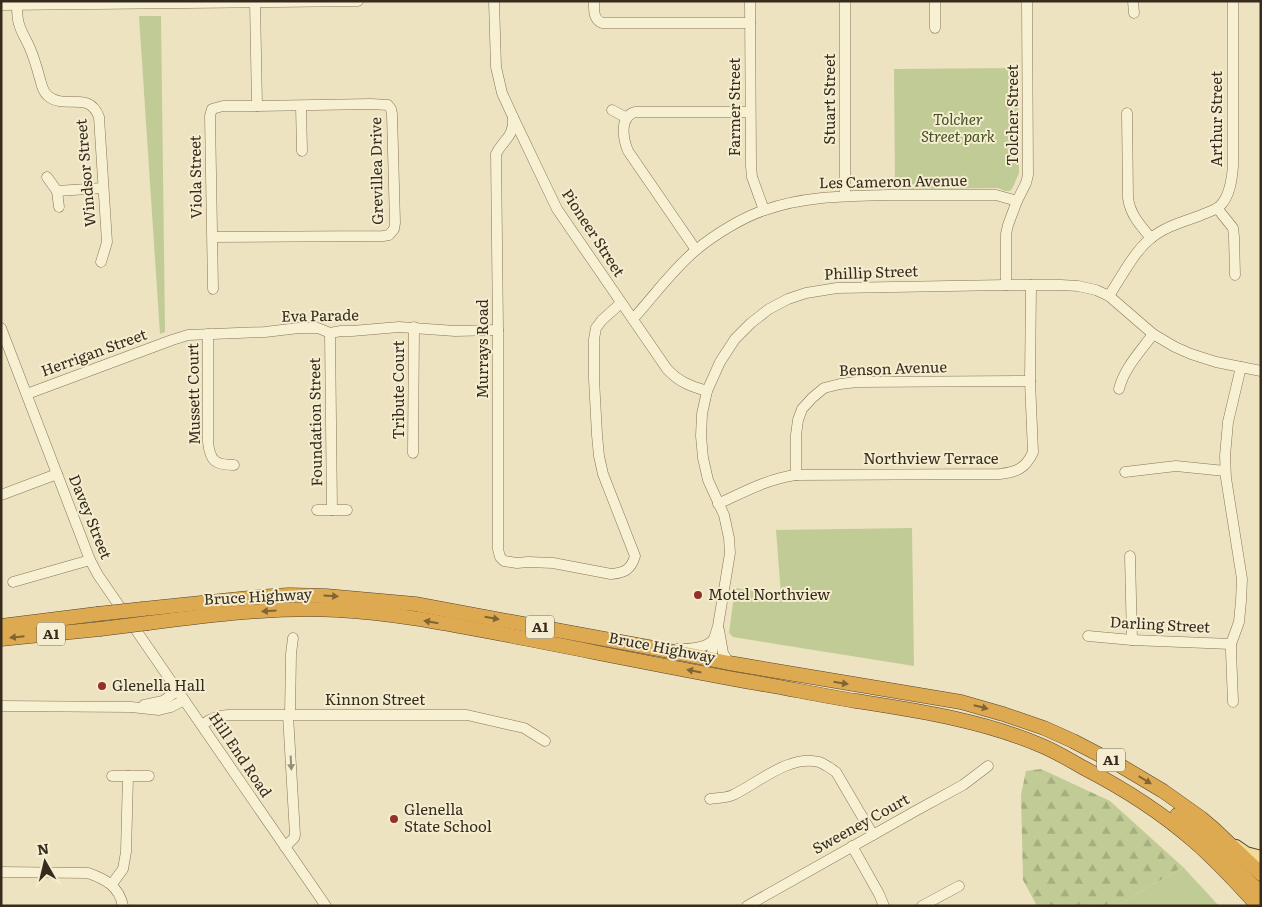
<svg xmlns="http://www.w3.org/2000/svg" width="1262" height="907" viewBox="0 0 1262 907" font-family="Literata,serif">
  <defs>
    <pattern id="forest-firs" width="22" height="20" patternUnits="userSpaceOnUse" patternTransform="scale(1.25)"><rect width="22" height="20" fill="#c0cb95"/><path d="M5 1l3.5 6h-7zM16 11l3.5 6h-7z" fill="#a6ae80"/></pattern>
  </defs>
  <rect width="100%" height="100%" fill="#ede3c0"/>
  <g fill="#c0cb95">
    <polygon points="139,16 161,16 165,332 160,334"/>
    <polygon points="1018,68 1019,173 1013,187 1010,191 1005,191 998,188 895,189 894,69"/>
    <polygon points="912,528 914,666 733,637 729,633 735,588 781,595 776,530"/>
    <polygon points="1183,867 1219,906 1116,906"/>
  </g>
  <polygon fill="url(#forest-firs)" points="1041,769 1110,801 1183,867 1116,906 1037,906 1023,880 1021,795 1026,771"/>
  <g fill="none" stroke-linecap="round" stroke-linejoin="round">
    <g stroke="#867459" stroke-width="11">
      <g id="minor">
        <path d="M 494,1 L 496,67 L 502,93 L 513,117 L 557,209 L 667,369 C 679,382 690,386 707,391"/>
        <path d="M 594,1 C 594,10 593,19 602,23 L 750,23"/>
        <polyline points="750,1 751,166 752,177 764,210"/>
        <polyline points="845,1 845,196"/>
        <polyline points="1133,1 1134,13"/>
        <polyline points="1,5 358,1"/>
        <path d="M 17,5 C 17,11 17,18 19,24 C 21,32 26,39 29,46 C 34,57 37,68 40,79 C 42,86 43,92 48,96 C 65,110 89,90 99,117 L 107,242 L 105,249 L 101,262"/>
        <polyline points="935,28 935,1"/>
        <polyline points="301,106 302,151"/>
        <polyline points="612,110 627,118"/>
        <path d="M 1127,113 L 1128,198 C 1130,214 1140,225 1151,238"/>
        <path d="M 513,117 C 514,138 504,138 496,154 L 498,330 L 498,549 L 500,557 L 504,561 L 517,563 L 528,562 L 553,563 L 611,574 C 624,573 631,570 635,556 L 603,474 L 599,456 L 597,435 L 594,379 L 594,339 L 596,328 L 602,320 L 621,303"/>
        <polyline points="47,177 57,191 103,188"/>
        <polyline points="57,191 59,207"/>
        <polyline points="1217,208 1233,228 1234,237 1235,275"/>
        <polyline points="213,237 383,236 389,235 394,229 395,223 392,114 391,109 388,105 371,104 257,106 255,2"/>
        <path d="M 696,250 L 628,151 C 623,139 619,117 635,112 L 750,112"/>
        <polyline points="1006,285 1006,234 1008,225 1017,201 1026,183 1028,175 1027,1"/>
        <polyline points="213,289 210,116 212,109 223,106 257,106"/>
        <path d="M 1109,296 C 1120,279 1134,252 1150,239 C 1164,227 1182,222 1199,216 C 1205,213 1214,211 1220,206 C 1230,196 1232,179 1233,166 L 1233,1"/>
        <path d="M 633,319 C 654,296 672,270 696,250 C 714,235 743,217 765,210 C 805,196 846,196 888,195 C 920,195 951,195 983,195 L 996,195 L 1017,201"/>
        <polyline points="1,328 90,560 98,575 326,906"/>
        <polyline points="330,333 332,510"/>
        <path d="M 208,334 L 208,442 C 210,461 215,465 234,465"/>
        <path d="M 1119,389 C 1124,368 1141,351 1153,334"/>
        <polyline points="27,394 172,340 188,335 265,332 299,328 318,328 330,333 341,331 352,331 399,327 455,331 498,330"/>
        <polyline points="413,453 414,327"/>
        <polyline points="1125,472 1176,466 1225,471"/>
        <polyline points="796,475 796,435 798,420 802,409 812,398 824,388 840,384 857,382 1030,381"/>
        <polyline points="1,495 57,474"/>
        <path d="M 718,504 C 744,492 767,479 796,475 L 1000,474 C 1017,472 1026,468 1033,452 L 1030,381 L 1031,285"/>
        <polyline points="317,510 347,510"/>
        <polyline points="1130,556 1132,640"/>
        <polyline points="13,582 90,560"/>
        <polyline points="719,630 723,653 729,663"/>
        <polyline points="1088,636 1132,640 1231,644"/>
        <path d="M 677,649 C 689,649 706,649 714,639"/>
        <polyline points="711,660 714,639 718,626 730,553 729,538 724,515 708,480 703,458 701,436 702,414 707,391 720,362 735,339 751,323 769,309 788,299 806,293 837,288 1006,285 1061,285 1078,286 1096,290 1109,296 1153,334 1175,347 1191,354 1216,362 1261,371"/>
        <polyline points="1233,702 1231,651 1231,644 1239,622 1241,601 1242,579 1226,478 1225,456 1228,422 1241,367"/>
        <polyline points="144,705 163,701 177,691"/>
        <polyline points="1,706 131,707 159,710 171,707 184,700"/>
        <polyline points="290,715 291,654 293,638"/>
        <path d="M 202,725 C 211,718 218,715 228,715 L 467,715 L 524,728 L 545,741"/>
        <polyline points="112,776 149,776"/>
        <path d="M 710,799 C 717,798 726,798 733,795 C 758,783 790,754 819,762 C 825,764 830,768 836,772 L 873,835"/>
        <polyline points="852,846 879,894 884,906"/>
        <polyline points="285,847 294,838 295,835 288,715"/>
        <path d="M 1,872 L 88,873 C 105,879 119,886 123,906"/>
        <polyline points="112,884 123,869 126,852 128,776"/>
        <polyline points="747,906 919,809 963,785 988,766"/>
        <polyline points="922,906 959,886"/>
      </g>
    </g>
    <g stroke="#54422d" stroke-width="14">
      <polyline id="major" points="1236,846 1246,853 1261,857"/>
    </g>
    <g stroke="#54422d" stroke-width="15">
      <g id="highway">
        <polyline points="143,609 258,597 289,595 326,596 415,604 664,650 729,663 961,702 1003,714 1044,728 1073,741 1121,766 1163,791 1201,818 1214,829 1261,874"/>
        <path d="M 148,623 C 210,615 273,607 337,610 C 396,613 454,625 512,636 C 590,651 668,667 745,681 C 782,687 819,695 856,701 C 919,711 981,720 1040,745 C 1055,751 1068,759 1082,767 C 1123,788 1161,812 1195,842 C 1218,862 1238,884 1258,906"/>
        <polyline points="1,626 97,614"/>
        <polyline points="1,639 100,629"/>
        <polyline points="1177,815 1215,847 1251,884 1261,892"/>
      </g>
    </g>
    <use href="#minor" stroke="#f8f0d3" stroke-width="10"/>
    <use href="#major" stroke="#f1dc98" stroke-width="12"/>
    <use href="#highway" stroke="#ddaa51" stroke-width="14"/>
    <g stroke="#54422d" stroke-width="15" stroke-linecap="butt">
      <g id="highway-bridge">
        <polyline points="97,614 143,609"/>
        <polyline points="100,629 148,623"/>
      </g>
    </g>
    <use href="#highway-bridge" stroke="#ddaa51" stroke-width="14"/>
  </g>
  <defs><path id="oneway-solid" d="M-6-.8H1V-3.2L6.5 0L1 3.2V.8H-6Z" transform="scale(1.25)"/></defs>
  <g fill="#816434">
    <use href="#oneway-solid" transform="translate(331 596) rotate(4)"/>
    <use href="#oneway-solid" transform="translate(269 611) rotate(176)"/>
    <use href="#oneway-solid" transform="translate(492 618) rotate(10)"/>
    <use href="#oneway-solid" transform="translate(431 622) rotate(-170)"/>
    <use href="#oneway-solid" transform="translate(17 637) rotate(174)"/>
    <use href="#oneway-solid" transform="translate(694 671) rotate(-169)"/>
    <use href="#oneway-solid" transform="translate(841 683) rotate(9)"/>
    <use href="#oneway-solid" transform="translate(981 707) rotate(14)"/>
    <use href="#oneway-solid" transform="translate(1145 780) rotate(31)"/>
  </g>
  <use fill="#978e78" href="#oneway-solid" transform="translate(291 763) rotate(87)"/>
  <g fill="#943129" stroke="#f5edd0" stroke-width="2">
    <circle cx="698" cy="595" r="5"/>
    <circle cx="102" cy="686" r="5"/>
    <circle cx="394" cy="819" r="5"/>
  </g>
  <g text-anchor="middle" stroke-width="4" stroke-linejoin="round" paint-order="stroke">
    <g fill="#f5edd0" stroke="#6f6553" stroke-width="1">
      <rect x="526" y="615.5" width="28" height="23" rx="4"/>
      <rect x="37" y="622.5" width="28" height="23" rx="4"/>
      <rect x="1097" y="748.5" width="28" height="23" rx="4"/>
    </g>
    <g font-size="14" font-weight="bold" fill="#362b1d">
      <text x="540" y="632">A1</text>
      <text x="51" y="639">A1</text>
      <text x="1111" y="765">A1</text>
    </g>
    <g font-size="15" fill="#362b1d" stroke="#f5edd0">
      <text transform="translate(830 99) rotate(-90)" y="5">Stuart Street</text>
      <text transform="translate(735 107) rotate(-90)" y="5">Farmer Street</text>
      <text transform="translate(1013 115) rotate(-90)" y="5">Tolcher Street</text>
      <text transform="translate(1217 119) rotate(-90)" y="5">Arthur Street</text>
      <text transform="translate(377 171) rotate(-91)" y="5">Grevillea Drive</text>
      <text transform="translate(86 173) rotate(-95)" y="5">Windsor Street</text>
      <text transform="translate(196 177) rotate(-91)" y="5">Viola Street</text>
      <text transform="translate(893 182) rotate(-1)" y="5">Les Cameron Avenue</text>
      <text transform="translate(593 233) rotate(57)" y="5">Pioneer Street</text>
      <text transform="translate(871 273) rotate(-2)" y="5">Phillip Street</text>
      <text transform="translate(320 316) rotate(-1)" y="5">Eva Parade</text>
      <text transform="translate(483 349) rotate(-90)" y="5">Murrays Road</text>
      <text transform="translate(94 353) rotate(-20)" y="5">Herrigan Street</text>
      <text transform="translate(893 369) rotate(-2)" y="5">Benson Avenue</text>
      <text transform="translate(399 390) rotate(-90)" y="5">Tribute Court</text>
      <text transform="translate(194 394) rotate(-91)" y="5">Mussett Court</text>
      <text transform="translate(316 422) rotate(-91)" y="5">Foundation Street</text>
      <text x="931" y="464">Northview Terrace</text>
      <text transform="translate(90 517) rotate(68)" y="5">Davey Street</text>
      <text transform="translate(258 597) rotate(-3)" y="5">Bruce Highway</text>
      <text transform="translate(1160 625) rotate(3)" y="5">Darling Street</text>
      <text transform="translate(662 648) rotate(11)" y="5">Bruce Highway</text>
      <text x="375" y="705">Kinnon Street</text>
      <text transform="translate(240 755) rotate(56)" y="5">Hill End Road</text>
      <text transform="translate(861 824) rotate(-29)" y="5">Sweeney Court</text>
    </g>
    <g font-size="15" font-style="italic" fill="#435224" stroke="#f5edd0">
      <text x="958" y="125">Tolcher<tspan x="958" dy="17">Street park</tspan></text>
    </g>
    <g font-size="15" fill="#362b1d" stroke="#f5edd0" text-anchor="start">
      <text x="708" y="600">Motel Northview</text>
      <text x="112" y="691">Glenella Hall</text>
      <text x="404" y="815">Glenella<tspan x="404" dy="17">State School</tspan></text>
    </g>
  </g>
  <rect width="1262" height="907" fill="none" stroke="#362b1d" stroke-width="5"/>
  <g transform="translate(45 862) rotate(352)" stroke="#f5edd0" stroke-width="4" paint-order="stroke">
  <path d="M0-4L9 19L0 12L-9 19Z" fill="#362b1d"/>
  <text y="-8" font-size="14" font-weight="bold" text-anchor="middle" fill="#362b1d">N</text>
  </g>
</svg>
